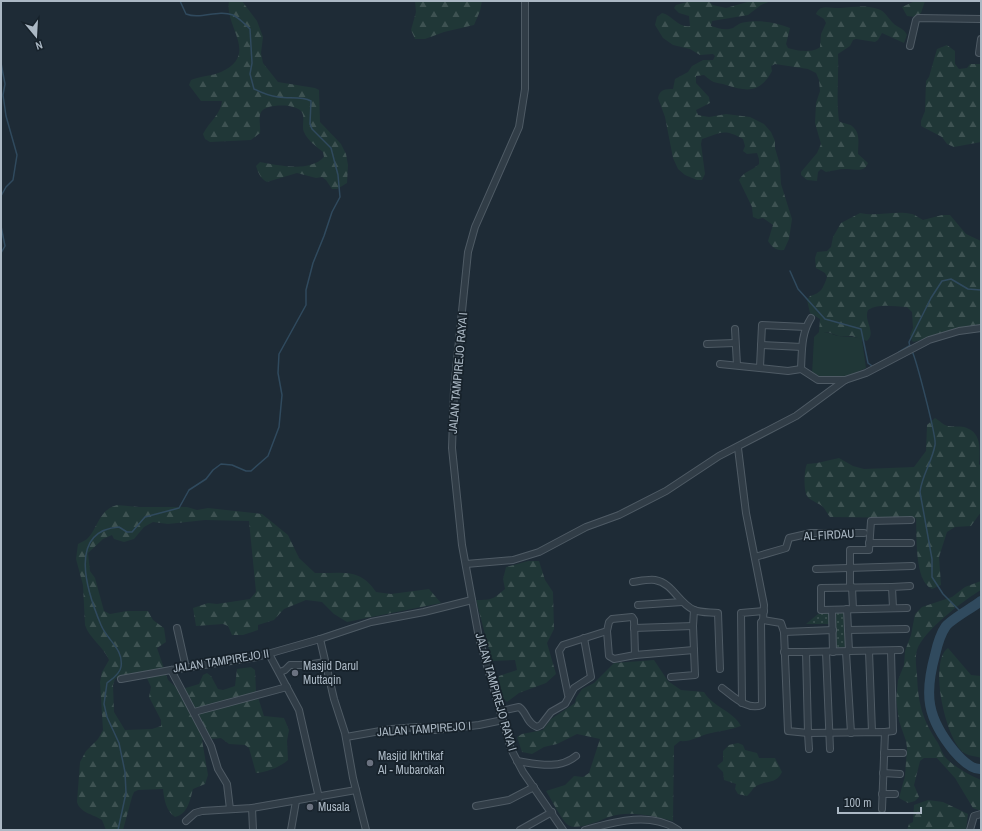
<svg xmlns="http://www.w3.org/2000/svg" width="982" height="831" viewBox="0 0 982 831" font-family="'Archivo Narrow',sans-serif">
  <defs>
    <pattern id="forest-firs" width="22" height="20" patternUnits="userSpaceOnUse"><rect width="22" height="20" fill="#203737"/><path d="M5 1l3.5 6h-7zM16 11l3.5 6h-7z" fill="#3e5252"/></pattern>
    <pattern id="park-dots" width="8" height="8" patternUnits="userSpaceOnUse"><rect width="8" height="8" fill="#203737"/><path d="M2 2h.1M6 6h.1" fill="none" stroke="#3e5252" stroke-width="1.8" stroke-linecap="round"/></pattern>
  </defs>
  <rect width="100%" height="100%" fill="#1e2b36"/>
  <path fill="#203737" d="M 819,332 C 827,331 832,335 839,336 C 848,337 854,336 862,339 L 866,368 C 849,376 830,384 812,373 L 814,337 Z"/>
  <g fill="url(#forest-firs)" fill-rule="evenodd">
    <path d="M 229,1 L 242,1 L 257,21 L 263,37 L 261,53 L 263,63 L 278,82 L 315,88 L 319,90 L 320,122 L 341,144 L 346,154 L 348,165 L 347,183 L 337,189 L 332,189 L 326,180 L 322,177 L 316,178 L 297,173 L 267,182 C 261,179 258,173 256,166 L 260,162 C 278,165 309,173 324,157 L 323,152 C 317,147 307,140 304,132 C 301,126 306,117 301,111 C 295,104 267,103 261,112 C 258,118 261,127 260,133 L 251,140 L 210,142 L 205,139 L 203,134 C 209,122 221,114 222,101 L 201,101 L 189,85 L 191,80 C 200,76 212,76 221,72 C 260,54 224,27 229,1 Z"/>
    <polygon points="415,1 482,1 480,11 474,25 444,32 425,39 415,39 411,30 416,12"/>
    <path d="M 691,1 L 708,1 L 713,5 L 726,8 L 751,1 L 771,1 L 761,5 L 748,15 L 712,21 L 711,26 C 718,28 725,31 733,28 C 736,26 738,24 741,23 C 756,19 776,22 790,28 L 786,44 L 788,48 C 796,51 814,53 820,47 L 821,34 L 826,23 L 824,19 L 816,14 C 820,3 832,9 841,8 C 853,7 865,5 878,9 C 885,11 888,18 893,23 C 898,28 904,28 907,35 L 904,43 L 882,33 L 878,40 L 875,42 L 856,39 L 853,40 L 850,46 L 838,54 C 839,76 836,98 839,121 C 843,124 848,123 852,126 C 861,133 858,144 858,154 L 868,163 C 864,174 854,168 845,169 C 839,169 832,171 826,172 L 821,169 L 818,172 L 817,181 L 807,180 L 801,175 L 801,172 L 817,153 L 821,144 L 815,123 L 816,103 L 820,91 L 819,80 L 816,73 L 808,69 L 775,64 L 771,66 L 772,71 C 760,93 748,92 726,85 C 713,81 716,85 704,75 L 696,76 L 696,83 L 709,97 L 710,103 L 696,110 L 698,115 L 709,117 L 726,114 L 750,117 L 764,124 L 771,132 L 775,141 L 775,148 L 780,165 L 781,184 L 792,219 L 789,239 L 784,250 C 776,251 772,247 768,241 L 773,225 L 763,218 L 758,219 L 753,217 L 752,207 L 739,180 C 744,171 752,171 759,164 L 759,159 L 757,153 L 747,154 L 743,151 L 745,146 L 743,139 C 723,128 721,133 702,139 L 701,144 L 705,174 L 702,180 L 697,180 L 685,175 L 678,169 L 673,158 L 665,117 L 658,98 C 660,89 665,89 673,89 L 675,79 L 688,72 L 692,66 L 703,60 L 713,60 L 715,56 L 713,54 L 700,55 L 690,49 L 673,45 L 663,38 L 655,25 L 657,17 L 662,13 C 672,15 678,28 690,26 L 689,16 L 679,13 L 674,8 L 676,5 Z"/>
    <polygon points="915,1 925,1 921,13 915,17 907,16 902,7"/>
    <polygon points="947,45 955,51 955,64 959,69 967,68 970,64 981,64 981,142 954,147 947,144 942,137 921,126 921,121 925,111 926,81 929,77 937,49"/>
    <path d="M 860,213 C 877,217 895,210 912,214 C 916,215 919,218 923,220 L 942,215 L 950,215 L 966,234 L 981,241 L 981,325 L 914,342 L 912,341 L 910,335 L 913,328 L 912,312 L 907,307 C 894,307 880,303 868,310 C 863,321 877,332 867,341 L 852,336 L 839,336 L 827,332 L 819,332 L 820,319 L 810,313 L 807,300 L 810,296 C 821,293 823,289 827,277 L 825,273 L 816,268 L 815,258 L 817,252 L 827,251 L 831,247 L 833,237 L 841,223 Z"/>
    <path d="M 935,418 C 940,421 943,425 948,426 C 953,427 959,426 964,427 C 982,432 980,449 979,464 L 981,467 L 981,512 L 971,526 L 955,527 L 947,532 L 939,557 L 941,585 L 932,589 C 914,581 917,535 916,518 L 830,517 C 827,514 826,510 823,507 C 819,503 811,501 808,497 C 803,492 804,470 807,464 L 817,463 L 839,458 L 853,466 L 864,469 L 914,467 L 926,451 L 927,425 Z"/>
    <path d="M 117,505 L 139,507 L 187,507 L 197,510 L 208,508 L 262,514 L 288,535 L 299,558 L 315,573 C 340,574 360,567 376,592 L 391,594 L 429,589 L 441,603 L 347,622 L 334,614 L 322,602 L 306,600 L 284,609 L 274,620 L 258,625 L 258,630 L 243,635 L 232,635 L 228,626 L 223,624 L 196,626 L 193,608 L 208,603 L 217,604 L 250,599 L 256,592 L 249,521 L 205,520 L 168,524 L 153,522 L 144,527 L 134,539 L 124,542 L 114,539 L 112,535 L 103,539 L 88,553 L 90,571 L 95,578 L 104,611 L 110,614 L 127,611 L 148,611 L 153,620 L 164,628 L 166,642 L 157,648 L 168,680 L 179,690 L 199,684 L 203,675 L 207,673 L 211,676 L 218,689 L 223,690 L 235,686 L 237,669 L 251,667 L 255,670 L 256,691 L 264,716 L 284,718 L 289,730 L 287,741 L 288,760 C 282,766 265,773 256,773 L 249,748 L 245,745 L 229,744 L 221,738 L 202,740 L 208,775 L 205,784 L 193,789 C 190,800 188,814 175,817 C 166,811 164,799 163,789 L 138,790 L 134,792 L 132,797 L 123,830 L 106,830 L 102,820 C 93,814 80,813 77,802 L 80,762 L 86,751 L 98,739 L 103,730 L 100,682 L 102,672 L 109,660 C 103,646 89,638 85,625 L 83,585 L 76,559 L 78,544 C 81,542 85,541 87,539 C 98,529 98,510 117,505 ZM 139,673 L 145,674 L 151,687 L 149,697 L 161,720 L 161,726 L 152,729 L 125,730 L 114,712 L 113,685 L 115,679 L 122,676 Z"/>
    <path d="M 528,561 L 539,561 L 545,580 L 553,592 L 554,629 L 547,643 L 556,674 L 546,683 L 519,693 L 507,702 C 500,696 496,684 499,676 L 517,670 L 515,660 L 492,661 L 476,600 C 493,600 493,599 505,589 L 503,579 L 506,567 Z"/>
    <path d="M 981,581 L 981,590 C 964,600 923,631 917,650 C 915,657 916,666 917,674 C 918,703 922,719 938,743 C 940,747 942,753 945,757 C 953,766 969,775 981,780 L 981,811 L 973,808 L 955,778 L 937,758 L 924,758 L 920,761 L 914,785 L 919,797 L 915,801 L 908,803 L 899,798 L 905,776 L 907,748 L 906,741 L 899,721 L 896,699 L 898,680 L 904,665 L 905,651 L 911,635 L 915,614 L 922,607 L 952,597 L 965,587 Z"/>
    <path d="M 948,648 L 971,675 L 981,676 L 981,758 C 976,756 967,756 963,752 C 946,739 928,662 948,648 Z"/>
    <path d="M 654,660 L 668,681 L 681,690 L 704,692 C 713,707 733,711 741,726 C 730,730 719,731 707,734 C 698,737 690,742 680,741 L 674,746 L 673,821 C 653,816 629,810 609,817 C 599,821 577,831 568,825 C 560,818 552,800 546,791 L 565,785 L 574,776 L 583,777 L 589,773 L 600,739 L 577,734 L 557,744 L 544,747 L 532,754 L 522,752 L 517,737 L 522,734 L 543,730 L 551,719 L 575,703 L 576,698 L 582,689 L 594,683 L 614,663 Z"/>
    <path d="M 738,743 L 743,745 L 745,750 L 757,753 L 759,758 L 775,758 L 782,772 C 776,785 764,780 755,787 C 752,789 751,793 747,796 L 738,794 L 735,789 L 736,784 L 724,780 L 723,772 L 717,766 L 723,761 L 723,751 L 729,745 Z"/>
    <polygon points="928,800 943,802 968,814 966,830 907,830 909,824 913,822 914,805"/>
  </g>
  <g fill="url(#park-dots)">
    <polygon points="829,611 829,624 806,624 818,614"/>
    <polygon points="835,613 844,613 846,648 836,648"/>
  </g>
  <g fill="none" stroke-linecap="round" stroke-linejoin="round">
    <g stroke="#304a5e" stroke-width="1.5">
      <polyline points="1,63 5,84 3,95 6,116 17,155 13,180 6,187 1,196"/>
      <polyline points="1,226 5,246 1,253"/>
      <polyline points="790,271 798,289 825,319 861,329 868,363 872,366 874,366"/>
      <polyline points="910,347 909,342 931,298 942,281 951,279 968,289 981,290"/>
      <path d="M 912,351 C 916,359 937,438 935,445 C 932,462 922,475 920,492 L 932,559 L 932,577 L 943,594 L 963,614"/>
      <polyline points="899,352 909,346"/>
      <path d="M 118,830 L 126,793 L 125,772 L 119,743 L 107,717 L 104,704 L 107,683 C 112,679 120,674 121,667 C 124,649 107,640 101,625 C 88,594 66,531 119,527 L 127,532 L 132,532 L 145,517 L 179,508 L 189,490 L 206,479 L 213,470 L 221,464 L 232,465 L 246,471 L 251,471 L 268,456 L 279,427 L 282,395 L 278,373 L 279,354 L 306,305 L 306,290 L 313,263 L 324,236 L 332,212 L 340,197 L 338,175 L 331,148 L 312,129 L 310,124 L 311,101 C 301,96 289,99 278,97 C 269,96 262,93 254,89 L 250,74 L 252,63 L 250,29 C 245,24 239,18 233,15 C 217,9 201,20 186,14 L 180,1"/>
    </g>
    <path stroke="#304a5e" stroke-width="10" d="M 981,601 C 972,608 953,618 946,626 C 941,633 937,646 935,655 C 924,695 927,718 954,751 C 960,758 971,770 981,769"/>
    <g stroke="#4f5b65" stroke-width="8">
      <g id="minor">
        <polyline points="525,1 525,89 519,127 475,227 468,252 454,390 452,448 462,545 479,638 511,749 523,772 563,830"/>
        <polyline points="910,46 916,20 918,18 981,19"/>
        <polyline points="979,53 981,39"/>
        <polyline points="735,329 737,365"/>
        <polyline points="707,344 735,343"/>
        <polyline points="761,345 802,347"/>
        <polyline points="720,364 788,371 801,369 818,380 845,380"/>
        <polyline points="760,367 762,325 806,327"/>
        <path d="M 801,369 C 802,350 801,334 811,318"/>
        <polyline points="869,543 911,543"/>
        <polyline points="755,557 786,548 789,538 811,533 864,533"/>
        <polyline points="466,564 513,560 539,552 586,527 619,515 666,491 719,456 796,416 845,380 866,373 929,340 959,331 981,328"/>
        <polyline points="816,569 912,566"/>
        <path d="M 633,582 C 640,581 649,579 655,580 C 673,583 678,603 694,610 C 701,613 711,612 718,613 L 720,669"/>
        <polyline points="850,587 850,550 869,550 871,521 911,520"/>
        <polyline points="852,587 853,609"/>
        <polyline points="892,587 821,588 821,610 907,608"/>
        <polyline points="638,605 682,602"/>
        <polyline points="893,608 892,587 910,586"/>
        <polyline points="847,609 849,651 900,650"/>
        <polyline points="832,610 833,652"/>
        <polyline points="763,620 781,623 784,632 788,731 808,733 809,749"/>
        <polyline points="177,628 186,668"/>
        <polyline points="634,628 693,626"/>
        <polyline points="848,630 906,629"/>
        <polyline points="607,631 609,656 614,659 635,655 694,650"/>
        <polyline points="784,632 833,630"/>
        <polyline points="320,639 334,699 345,733 353,778 366,830"/>
        <polyline points="869,651 872,732"/>
        <polyline points="784,652 806,652 808,733 885,732 882,809"/>
        <polyline points="806,652 849,651"/>
        <polyline points="826,652 830,749"/>
        <polyline points="846,652 851,733"/>
        <polyline points="269,654 299,710 319,798"/>
        <polyline points="171,670 211,746 218,769 227,784 230,809"/>
        <polyline points="280,672 285,670 290,665 307,665 325,662"/>
        <polyline points="671,677 695,675 693,626 694,610"/>
        <polyline points="121,679 171,670 257,657 320,639 371,622 424,612 472,600"/>
        <path d="M 722,688 C 733,696 747,711 762,705 L 761,622 L 763,620 L 764,605 L 746,513 L 738,448"/>
        <polyline points="568,695 559,651 563,645 607,631 609,622 612,619 632,617 634,620 635,655"/>
        <polyline points="742,703 741,613 764,611"/>
        <path d="M 501,711 L 519,707 C 527,712 526,723 537,727 L 541,725 L 551,712 L 565,704 L 574,688 L 591,677 L 584,638"/>
        <polyline points="194,712 287,687"/>
        <polyline points="885,732 893,731 891,651"/>
        <polyline points="346,737 392,729 417,727 435,730 479,725 503,720"/>
        <polyline points="884,753 903,753"/>
        <path d="M 517,761 C 537,764 559,770 576,756"/>
        <polyline points="883,773 900,774"/>
        <polyline points="882,794 895,794"/>
        <polyline points="476,806 509,800 534,787"/>
        <polyline points="252,808 253,830"/>
        <polyline points="186,821 195,813 202,811 252,808 356,790"/>
        <polyline points="291,830 296,801"/>
        <polyline points="520,830 552,812"/>
        <path d="M 585,830 C 614,822 651,811 678,830"/>
        <polyline points="970,830 974,816 981,814"/>
      </g>
    </g>
    <use href="#minor" stroke="#313d47" stroke-width="6"/>
  </g>
  <g fill="#6b7280" stroke="#17222b" stroke-width="1.5">
    <circle cx="295" cy="673" r="4"/>
    <circle cx="370" cy="763" r="4"/>
    <circle cx="310" cy="807" r="4"/>
  </g>
  <g text-anchor="middle" stroke-width="3.5" stroke-linejoin="round" paint-order="stroke">
    <g font-size="12" fill="#abb8c4" stroke="#17222b">
      <text transform="translate(458 373) rotate(-85)" y="4">JALAN TAMPIREJO RAYA I</text>
      <text transform="translate(829 535) rotate(-3)" y="4">AL FIRDAU</text>
      <text transform="translate(221 661) rotate(-9)" y="4">JALAN TAMPIREJO II</text>
      <text transform="translate(496 692) rotate(74)" y="4">JALAN TAMPIREJO RAYA I</text>
      <text transform="translate(424 729) rotate(-4)" y="4">JALAN TAMPIREJO I</text>
    </g>
    <g font-size="12" fill="#abb8c4" stroke="#17222b" text-anchor="start">
      <text x="303" y="670">Masjid Darul<tspan x="303" dy="14">Muttaqin</tspan></text>
      <text x="378" y="760">Masjid Ikh'tikaf<tspan x="378" dy="14">Al - Mubarokah</tspan></text>
      <text x="318" y="811">Musala</text>
    </g>
  </g>
  <rect width="982" height="831" fill="none" stroke="#abb8c4" stroke-width="4"/>
  <g transform="translate(36 36) rotate(162)" stroke="#17222b" stroke-width="3" paint-order="stroke">
  <path d="M0-3L7 15L0 10L-7 15Z" fill="#abb8c4"/>
  <text y="-6" font-size="11" font-weight="bold" text-anchor="middle" fill="#abb8c4">N</text>
  </g>
  <path d="M838 807v6h83v-6" fill="none" stroke="#abb8c4" stroke-width="2"/>
  <text x="844" y="807" font-size="12" fill="#abb8c4" stroke="#17222b" stroke-width="3" paint-order="stroke">100 m</text>
</svg>
